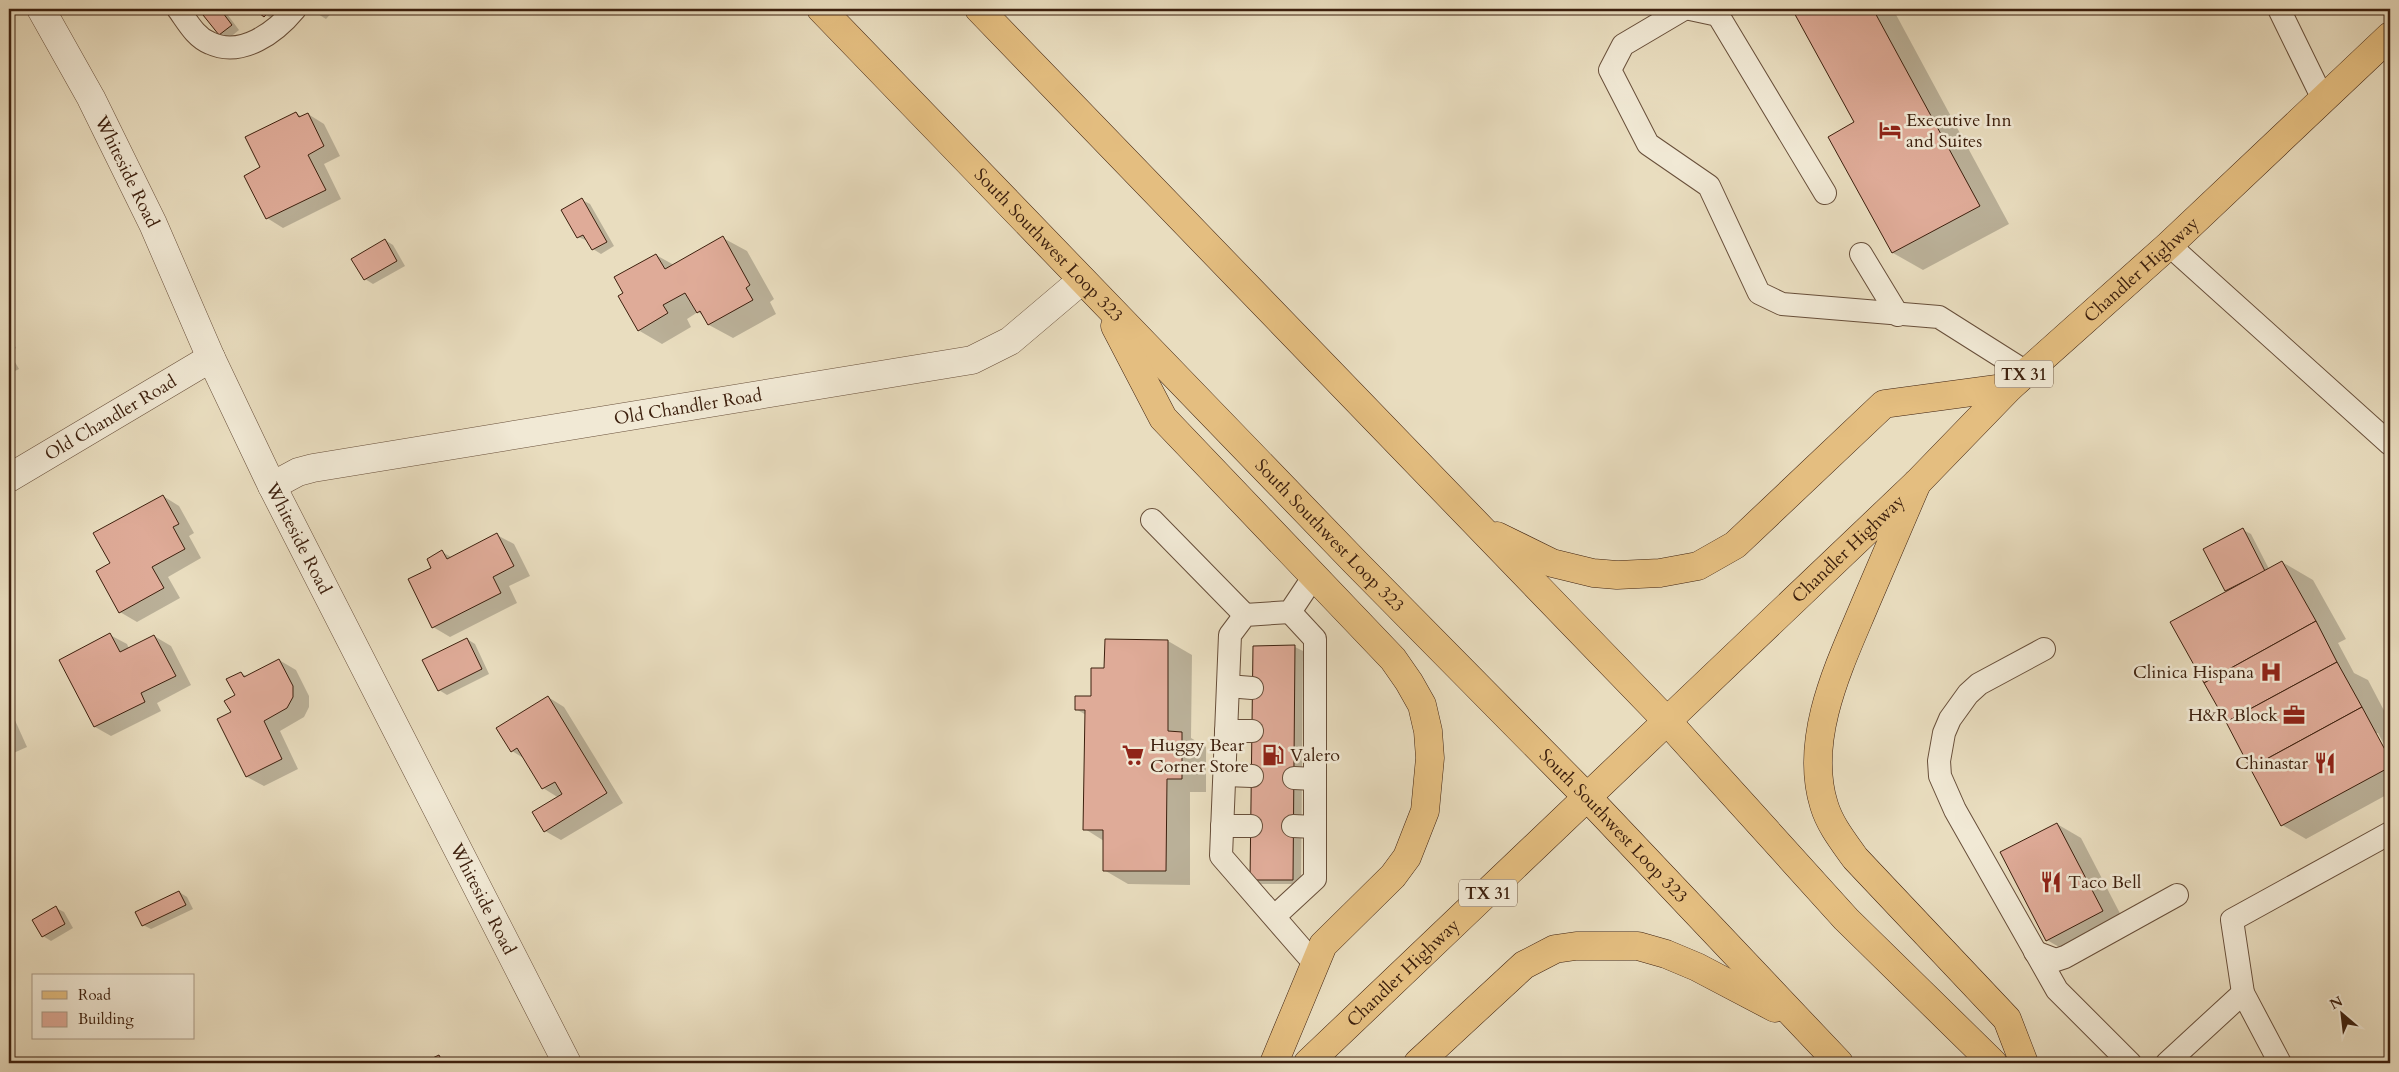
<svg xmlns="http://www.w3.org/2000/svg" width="2399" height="1072" viewBox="0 0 2399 1072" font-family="Cardo,serif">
  <rect width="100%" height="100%" fill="#e9ddbf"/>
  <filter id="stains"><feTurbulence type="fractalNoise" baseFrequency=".004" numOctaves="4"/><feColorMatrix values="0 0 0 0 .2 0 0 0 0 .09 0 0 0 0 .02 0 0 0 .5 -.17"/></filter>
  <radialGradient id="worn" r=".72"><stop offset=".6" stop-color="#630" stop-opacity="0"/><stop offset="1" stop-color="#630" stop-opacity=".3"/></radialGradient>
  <g fill="#0003">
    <polygon points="212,9 224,10 239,30 228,39 220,34 205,15"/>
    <polygon points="256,9 305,9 289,29"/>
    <polygon points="310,9 335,9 326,19"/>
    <polygon points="1794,9 1893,9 2009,224 1923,270 1893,253 1856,123"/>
    <polygon points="296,113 302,117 308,114 324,124 340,156 324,164 341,199 283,228 267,218 262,168"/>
    <polygon points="582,200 590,204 614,246 601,254 593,249 588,241 578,237"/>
    <polygon points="723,238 747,251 774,299 770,302 776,314 733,338 709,325 704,316 698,312 687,319 691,327 662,344 638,330 624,293 656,255 674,265"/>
    <polygon points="385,240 393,245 405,266 373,284 365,279"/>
    <polygon points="9,336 16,348 9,352 19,369 9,374"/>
    <polygon points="163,496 179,506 194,533 189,536 201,558 168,577 180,598 137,622 120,612 111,564"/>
    <polygon points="2243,530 2251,534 2269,569 2282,562 2313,580 2346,639 2338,643 2354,673 2368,680 2390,722 2390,756 2378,733 2375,733 2390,761 2390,793 2306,839 2282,825 2228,592 2226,590"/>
    <polygon points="497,535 514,544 530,576 509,586 517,603 450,637 433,627 409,580 433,568 442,552 453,558"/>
    <polygon points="110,635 127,644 129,649 154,636 171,646 191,685 157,703 161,711 111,736 95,727"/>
    <polygon points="467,639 475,644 489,674 447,695 439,690"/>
    <polygon points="1106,640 1168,641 1192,655 1191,738 1206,747 1206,792 1190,792 1190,885 1128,884 1104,870 1104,841 1085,829 1086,715 1076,709 1092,697 1106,670"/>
    <polygon points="1254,647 1295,647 1303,651 1301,884 1260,884 1252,879"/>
    <polygon points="279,660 296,670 309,696 309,707 304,717 280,731 298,769 264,786 247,777 219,719 232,713 241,673 248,677"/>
    <polygon points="548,697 564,707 623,803 561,840 545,831 559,798 543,788 525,759 512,751"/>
    <polygon points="9,707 27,747 9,755"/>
    <polygon points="2057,824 2081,838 2126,925 2071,954 2047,940"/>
    <polygon points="179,892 187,897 193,909 151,929 143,925"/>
    <polygon points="56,908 64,912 73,928 51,941 43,936"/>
    <polygon points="439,1056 451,1063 425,1063"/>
  </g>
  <g fill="#dfab98" stroke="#3d200e">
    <polygon points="210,9 220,9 232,25 219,35 203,15"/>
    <polygon points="254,9 271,9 264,17"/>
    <polygon points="1792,9 1873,9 1980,206 1892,253 1828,137 1854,122"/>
    <polygon points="296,112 299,117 308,113 324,146 308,155 326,190 266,219 244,176 260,167 245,137"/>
    <polygon points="582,198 607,242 592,250 583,235 577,238 561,210"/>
    <polygon points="723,236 750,285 746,288 753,300 708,325 700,311 697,313 685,293 663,305 668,313 638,331 618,296 623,293 614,277 656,254 665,269"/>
    <polygon points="385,239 397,261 364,280 351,259"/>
    <polygon points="163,495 179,524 173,527 185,549 152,567 164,588 119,613 96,571 110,563 93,533"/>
    <polygon points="2243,528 2265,571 2225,591 2203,549"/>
    <polygon points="497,533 514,566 493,577 501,593 432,628 408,579 431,568 427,559 442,550 447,559"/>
    <polygon points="2282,561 2316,621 2204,683 2170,622"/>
    <polygon points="2316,621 2337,662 2226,722 2204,683"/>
    <polygon points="110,633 120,652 154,635 176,676 141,693 145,702 94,727 59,660"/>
    <polygon points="467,638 482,669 438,691 422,660"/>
    <polygon points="1105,639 1168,640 1168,731 1182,732 1182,779 1167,779 1166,871 1103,871 1103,830 1083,830 1085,710 1075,710 1075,696 1091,696 1091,668 1104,668"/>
    <polygon points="1295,645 1293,880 1250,880 1253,646"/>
    <polygon points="279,659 293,686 293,697 287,708 264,721 282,759 246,777 217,719 231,712 224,701 235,695 226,679 241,672 244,677"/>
    <polygon points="2337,662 2362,707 2250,768 2226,722"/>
    <polygon points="548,696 607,793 544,832 532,812 562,794 555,782 542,789 517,748 511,752 496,728"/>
    <polygon points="2362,707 2390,759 2390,767 2281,826 2250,768"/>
    <polygon points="2057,823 2103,911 2046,941 2000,852"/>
    <polygon points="179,891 186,905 142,926 135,912"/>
    <polygon points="56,906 65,924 42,937 32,920"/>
    <polygon points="439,1055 443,1063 422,1063"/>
  </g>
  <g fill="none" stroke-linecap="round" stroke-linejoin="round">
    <g stroke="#684f3a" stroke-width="24">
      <g id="service">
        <path d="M 178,9 C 187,21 195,37 210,43 C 242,58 276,32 295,9"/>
        <polyline points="1684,9 1623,45 1610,70 1648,144 1709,186 1759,293 1782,304 1939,317 2026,372"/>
        <polyline points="1690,9 1718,15 1825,193"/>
        <polyline points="2279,9 2323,99"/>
        <polyline points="2169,245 2390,444"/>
        <polyline points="1861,254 1898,315"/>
        <polyline points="1152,520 1245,615"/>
        <polyline points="1314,576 1290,612 1245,615 1230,635 1221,856 1314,963"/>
        <polyline points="2044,649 1979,684 1968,694 1950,719 1944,733 1939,761 1940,776 1955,810 2057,990 2130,1063"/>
        <polyline points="1228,686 1252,688"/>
        <polyline points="1226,731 1252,731"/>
        <polyline points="1225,775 1252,776"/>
        <polyline points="1294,778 1315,779"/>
        <polyline points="1222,826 1251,826"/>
        <polyline points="1293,826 1315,827"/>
        <polyline points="1275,916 1315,879 1315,639 1290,612"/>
        <polyline points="2035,952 2056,960 2065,957 2177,895"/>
        <polyline points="2167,1063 2243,993"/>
        <polyline points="2280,1063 2243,993 2232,920 2390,833"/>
      </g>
    </g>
    <g stroke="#684f3a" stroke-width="29">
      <g id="minor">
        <path id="s1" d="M 41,9 L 91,98 L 153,224 L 211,358 L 272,486 L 567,1063"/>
        <path id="s2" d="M 9,478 L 211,358"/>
        <path id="s3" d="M 272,486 L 298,472 L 313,468 L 972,360 L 1010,341 L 1082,280"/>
      </g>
    </g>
    <g stroke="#3d200e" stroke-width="29">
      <g id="primary">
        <path id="s4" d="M 1667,721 L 1917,483 L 2010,387 L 2169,245 L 2390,36"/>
      </g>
    </g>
    <g stroke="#3d200e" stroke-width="29">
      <g id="trunk">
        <path id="s5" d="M 821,9 L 1356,563 L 1588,798 L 1839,1063"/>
        <polyline points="979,9 1667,721 1846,919 1993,1063"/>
        <polyline points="1115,326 1163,418 1393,659 1409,682 1422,705 1428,731 1430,758 1425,811 1407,857 1393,876 1323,945 1274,1063"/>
        <path d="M 1917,483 C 1900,522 1883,562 1866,602 C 1841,662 1803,737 1824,805 C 1830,825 1843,841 1855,858 L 2007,1019 L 2024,1063"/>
        <polyline points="1497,536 1552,563 1593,573 1617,575 1660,573 1698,566 1735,545 1884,404 2010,387"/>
        <path id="s6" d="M 1308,1063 L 1667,721"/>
        <polyline points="1418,1063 1524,965 1555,949 1576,946 1638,946 1666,954 1697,967 1775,1008"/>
      </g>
    </g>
    <use href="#service" stroke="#f1e9d5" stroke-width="22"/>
    <use href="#minor" stroke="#f1e9d5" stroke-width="28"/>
    <use href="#primary" stroke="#e4be80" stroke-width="28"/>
    <use href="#trunk" stroke="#e4be80" stroke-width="28"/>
  </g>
  <defs>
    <g id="hotel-bare" transform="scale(1.725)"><path d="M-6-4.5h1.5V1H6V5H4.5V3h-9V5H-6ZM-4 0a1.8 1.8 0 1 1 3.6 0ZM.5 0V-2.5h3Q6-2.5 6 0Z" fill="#8f2418" stroke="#f1e9d5" stroke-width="2.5" paint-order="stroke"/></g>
    <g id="hospital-bare" transform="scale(1.725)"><path d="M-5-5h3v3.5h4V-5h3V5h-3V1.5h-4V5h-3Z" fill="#8f2418" stroke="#f1e9d5" stroke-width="2.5" paint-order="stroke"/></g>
    <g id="office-bare" transform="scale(1.725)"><path d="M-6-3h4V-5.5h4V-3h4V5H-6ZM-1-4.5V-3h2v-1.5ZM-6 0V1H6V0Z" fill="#8f2418" stroke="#f1e9d5" stroke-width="2.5" paint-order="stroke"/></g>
    <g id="supermarket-bare" transform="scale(1.725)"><path d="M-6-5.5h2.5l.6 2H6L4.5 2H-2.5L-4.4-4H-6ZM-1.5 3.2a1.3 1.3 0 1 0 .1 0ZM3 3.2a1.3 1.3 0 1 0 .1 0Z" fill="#8f2418" stroke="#f1e9d5" stroke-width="2.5" paint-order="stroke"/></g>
    <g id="fuel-bare" transform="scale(1.725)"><path d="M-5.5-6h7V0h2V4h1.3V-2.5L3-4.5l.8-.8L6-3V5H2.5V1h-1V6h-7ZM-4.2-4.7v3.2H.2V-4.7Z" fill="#8f2418" stroke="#f1e9d5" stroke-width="2.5" paint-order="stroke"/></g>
    <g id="restaurant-bare" transform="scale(1.725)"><path d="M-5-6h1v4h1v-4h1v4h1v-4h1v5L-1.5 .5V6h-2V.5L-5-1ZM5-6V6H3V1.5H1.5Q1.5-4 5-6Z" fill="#8f2418" stroke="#f1e9d5" stroke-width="2.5" paint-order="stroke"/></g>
  </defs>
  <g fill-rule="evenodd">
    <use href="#hotel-bare" x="1890" y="130"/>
    <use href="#hospital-bare" x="2271" y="672"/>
    <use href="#office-bare" x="2294" y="715"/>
    <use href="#supermarket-bare" x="1133" y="755"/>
    <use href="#fuel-bare" x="1273" y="755"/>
    <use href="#restaurant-bare" x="2325" y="763"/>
    <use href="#restaurant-bare" x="2051" y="882"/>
  </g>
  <g text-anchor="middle" stroke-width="5" stroke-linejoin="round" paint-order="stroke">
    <g fill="#f1e9d5" stroke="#735c4a" stroke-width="1">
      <rect x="1995" y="360.5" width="58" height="27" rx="4"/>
      <rect x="1459" y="879.5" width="58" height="27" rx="4"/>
    </g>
    <g font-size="16" font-weight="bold" fill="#3d200e">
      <text x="2024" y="380">TX 31</text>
      <text x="1488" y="899">TX 31</text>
    </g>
    <g font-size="18" fill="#3d200e" stroke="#f1e9d5" text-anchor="start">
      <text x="1906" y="126">Executive Inn<tspan x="1906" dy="21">and Suites</tspan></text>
      <text x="2254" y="678" text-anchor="end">Clinica Hispana</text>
      <text x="2278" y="721" text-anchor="end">H&amp;R Block</text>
      <text x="1150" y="751">Huggy Bear<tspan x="1150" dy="21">Corner Store</tspan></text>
      <text x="1290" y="761">Valero</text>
      <text x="2308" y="769" text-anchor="end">Chinastar</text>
      <text x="2068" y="888">Taco Bell</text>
    </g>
    <g font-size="18" fill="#3d200e" stroke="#f1e9d5">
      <text dy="6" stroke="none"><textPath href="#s1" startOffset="184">Whiteside Road</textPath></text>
      <text dy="6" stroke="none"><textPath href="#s5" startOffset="328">South Southwest Loop 323</textPath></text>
      <text dy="6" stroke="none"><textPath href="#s4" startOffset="655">Chandler Highway</textPath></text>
      <text dy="6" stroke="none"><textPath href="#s3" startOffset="425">Old Chandler Road</textPath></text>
      <text dy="6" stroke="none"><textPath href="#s2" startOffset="118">Old Chandler Road</textPath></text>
      <text dy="6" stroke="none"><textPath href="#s5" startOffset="732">South Southwest Loop 323</textPath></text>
      <text dy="6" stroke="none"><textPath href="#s1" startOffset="589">Whiteside Road</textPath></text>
      <text dy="6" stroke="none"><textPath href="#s4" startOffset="250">Chandler Highway</textPath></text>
      <text dy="6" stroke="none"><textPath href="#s5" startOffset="1138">South Southwest Loop 323</textPath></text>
      <text dy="6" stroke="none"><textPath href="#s1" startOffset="994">Whiteside Road</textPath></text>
      <text dy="6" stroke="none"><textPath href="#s6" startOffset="131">Chandler Highway</textPath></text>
    </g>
  </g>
  <rect width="2399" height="1072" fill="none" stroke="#e9ddbf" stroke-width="30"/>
  <rect x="10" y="10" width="2379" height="1052" fill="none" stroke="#3d200e" stroke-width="2.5"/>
  <rect x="15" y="15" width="2369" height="1042" fill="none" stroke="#3d200e"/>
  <rect x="32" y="974" width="162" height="65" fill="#f1e9d5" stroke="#a99985"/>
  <rect x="42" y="991" width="25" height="8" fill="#e4be80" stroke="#a99985"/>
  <text x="78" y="1000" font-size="15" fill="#3d200e">Road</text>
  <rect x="42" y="1012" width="25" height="15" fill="#dfab98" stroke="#a99985"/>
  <text x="78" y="1024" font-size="15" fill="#3d200e">Building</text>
  <g transform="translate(2342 1014) rotate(332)" stroke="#f1e9d5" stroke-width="4" paint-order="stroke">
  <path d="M0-4L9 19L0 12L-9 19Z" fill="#3d200e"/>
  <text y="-8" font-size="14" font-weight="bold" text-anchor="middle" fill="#3d200e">N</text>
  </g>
  <rect width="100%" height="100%" filter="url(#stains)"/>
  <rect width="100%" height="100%" fill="url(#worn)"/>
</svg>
